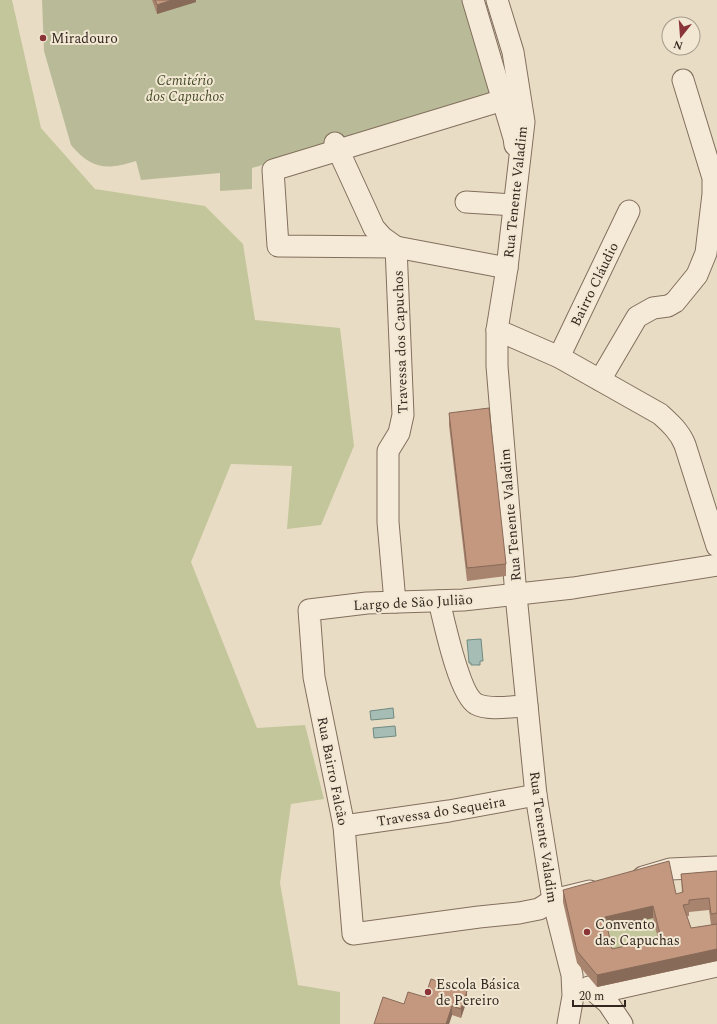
<svg xmlns="http://www.w3.org/2000/svg" width="717" height="1024" viewBox="0 0 717 1024" font-family="Spectral,serif">
  <rect width="100%" height="100%" fill="#e9dcc5"/>
  <g fill="#c3c69a">
    <polygon points="0,0 12,0 41,128 95,189 205,206 243,244 255,320 340,328 354,446 321,525 287,529 292,466 231,464 191,562 257,728 305,725 324,799 291,804 280,883 298,985 340,992 340,1024 0,1024"/>
    <polygon points="653,918 661,950 612,961 605,929"/>
  </g>
  <path fill="#b9bb98" d="M 42,0 L 463,0 L 496,95 L 252,168 L 252,189 L 220,191 L 220,173 L 141,180 L 136,161 C 107,170 92,170 71,145 L 44,51 Z"/>
  <g fill="#a6bdb5" stroke="#6e8a81">
    <polygon points="481,639 483,661 480,661 480,665 471,665 471,663 469,663 467,640"/>
    <polygon points="393,708 394,718 371,720 370,711"/>
    <polygon points="395,726 396,736 374,738 373,728"/>
  </g>
  <g fill="none" stroke-linecap="round" stroke-linejoin="round">
    <g stroke="#826f5d" stroke-width="23">
      <g id="minor">
        <polyline points="473,0 514,138 515,145"/>
        <polyline points="497,0 513,52 524,122 507,268 497,330 497,366 516,595 536,795 553,900 572,975 573,996 568,1024"/>
        <polyline points="503,100 273,170 278,246 396,247 507,268"/>
        <polyline points="335,143 374,228 382,237 396,247"/>
        <polyline points="466,202 513,205"/>
        <path d="M 497,330 L 559,357 L 660,414 C 670,423 680,432 685,445 L 717,546"/>
        <polyline points="559,357 629,211"/>
        <polyline points="600,380 637,317 653,308 668,306 675,302 697,275 706,253 713,194 713,178 683,80"/>
        <path d="M 439,601 C 444,621 459,694 476,704 C 490,711 512,706 527,706"/>
        <polyline points="395,602 388,522 388,451 399,433 403,415 396,247"/>
        <polyline points="344,826 449,811 536,795"/>
        <polyline points="643,877 670,869 717,867"/>
        <polyline points="590,891 553,900 539,909 519,913 479,917 353,934 344,826 314,677 309,610 367,603 463,600 573,588 717,565"/>
        <polyline points="589,987 608,1003 622,1024"/>
        <polyline points="597,993 717,966"/>
      </g>
    </g>
    <use href="#minor" stroke="#f5ead7" stroke-width="21"/>
  </g>
  <g fill="#a8836d" fill-rule="evenodd">
    <polygon points="152,0 196,0 196,2 157,14"/>
    <polygon points="449,413 506,564 506,576 467,581 449,425"/>
    <path d="M 717,871 L 717,961 L 597,987 L 577,963 L 563,902 L 563,890 L 676,894 L 682,893 L 681,874 ZM 709,910 L 711,925 L 691,928 L 687,916 L 689,916 L 689,912 ZM 653,918 L 658,939 L 612,949 L 607,929 Z"/>
    <polygon points="425,997 467,1000 461,1018 452,1015 449,1024 374,1024 404,1004"/>
  </g>
  <g fill="#886a59">
    <polygon points="172,0 196,0 196,2 157,14 157,5"/>
    <polygon points="653,906 653,918 605,929 605,917"/>
    <polygon points="717,949 717,961 597,987 597,975"/>
    <polygon points="467,991 467,1000 461,1018 461,1009"/>
    <polygon points="452,1006 452,1015 449,1024 446,1024"/>
  </g>
  <g fill="#c3987f" stroke="#886a59" fill-rule="evenodd">
    <polygon points="155,0 172,0 157,5"/>
    <polygon points="489,408 506,564 467,568 449,413"/>
    <path d="M 669,861 L 676,894 L 683,892 L 681,874 L 717,871 L 717,913 L 711,914 L 709,898 L 689,900 L 689,904 L 683,905 L 691,928 L 717,924 L 717,949 L 597,975 L 577,951 L 563,890 ZM 653,906 L 661,938 L 612,949 L 605,917 Z"/>
    <polygon points="431,979 467,991 461,1009 452,1006 446,1024 374,1024 383,997 404,1004 408,992 425,997"/>
  </g>
  <g fill="#8a3438" stroke="#f1e7d3" stroke-width="1.5">
    <circle cx="43" cy="38" r="4"/>
    <circle cx="587" cy="932" r="4"/>
    <circle cx="428" cy="992" r="4"/>
  </g>
  <g text-anchor="middle" stroke-width="4" stroke-linejoin="round" paint-order="stroke">
    <g font-size="14" fill="#33281f" stroke="#f1e7d3" text-anchor="start">
      <text x="51" y="43">Miradouro</text>
      <text x="595" y="929">Convento<tspan x="595" dy="16">das Capuchas</tspan></text>
      <text x="436" y="989">Escola Básica<tspan x="436" dy="16">de Pereiro</tspan></text>
    </g>
    <g font-size="14" font-style="italic" fill="#464d28" stroke="#f1e7d3">
      <text x="185" y="85">Cemitério<tspan x="185" dy="16">dos Capuchos</tspan></text>
    </g>
    <g font-size="14" fill="#33281f" stroke="#f1e7d3">
      <text transform="translate(515 192) rotate(-84)" y="5">Rua Tenente Valadim</text>
      <text transform="translate(594 284) rotate(-64)" y="5">Bairro Cláudio</text>
      <text transform="translate(400 342) rotate(-92)" y="5">Travessa dos Capuchos</text>
      <text transform="translate(510 515) rotate(-95)" y="5">Rua Tenente Valadim</text>
      <text transform="translate(413 602) rotate(-3)" y="5">Largo de São Julião</text>
      <text transform="translate(333 771) rotate(79)" y="5">Rua Bairro Falcão</text>
      <text transform="translate(441 811) rotate(-9)" y="5">Travessa do Sequeira</text>
      <text transform="translate(544 837) rotate(82)" y="5">Rua Tenente Valadim</text>
    </g>
  </g>
  <g transform="translate(681 36) rotate(197)"><circle r="19" fill="#f1e7d3" stroke="#a59b8b"/>
  <path d="M0-3L7 15L0 10L-7 15Z" fill="#8a3438"/>
  <text y="-6" font-size="11" font-weight="bold" text-anchor="middle" fill="#33281f">N</text>
  </g>
  <path d="M573 1000v6h52v-6" fill="none" stroke="#33281f" stroke-width="2"/>
  <text x="579" y="1000" font-size="12" fill="#33281f" stroke="#f1e7d3" stroke-width="3" paint-order="stroke">20 m</text>
</svg>
